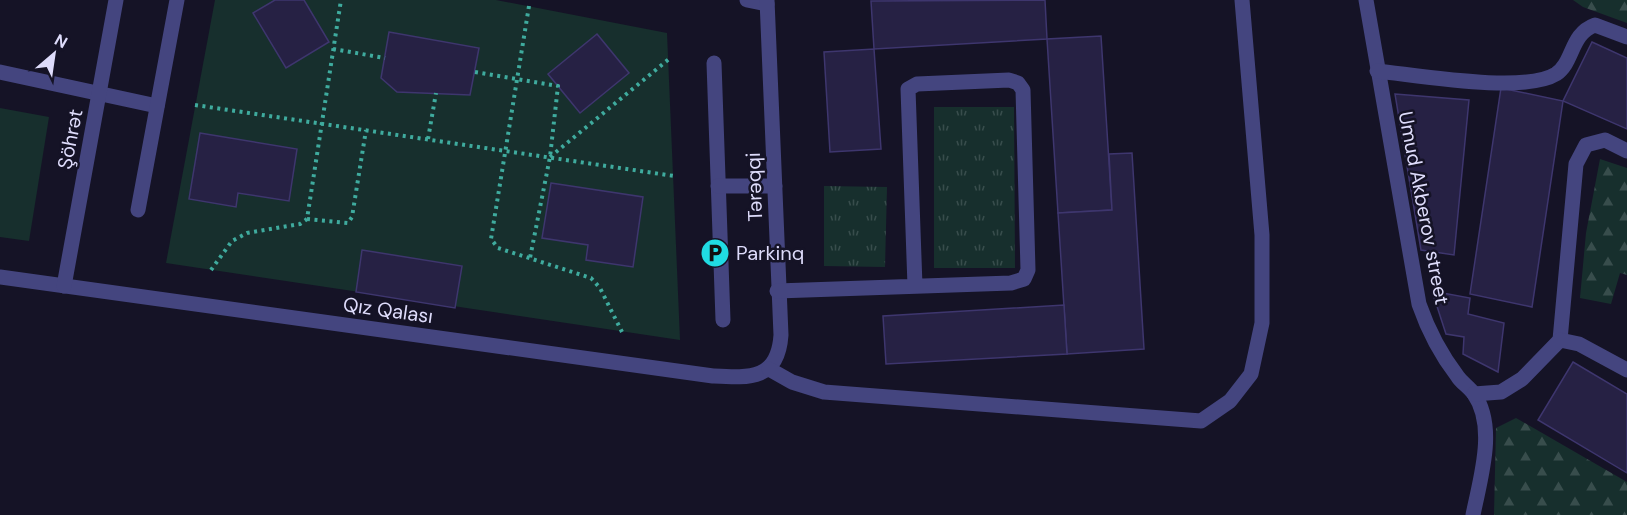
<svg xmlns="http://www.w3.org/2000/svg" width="1627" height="515" viewBox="0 0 1627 515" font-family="'DM Sans',sans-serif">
  <defs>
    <pattern id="grass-tufts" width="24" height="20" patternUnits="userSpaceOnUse" patternTransform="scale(1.5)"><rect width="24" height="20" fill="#172f2d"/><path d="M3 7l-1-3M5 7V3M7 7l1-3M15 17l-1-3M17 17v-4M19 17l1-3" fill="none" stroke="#384d4c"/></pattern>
    <pattern id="forest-firs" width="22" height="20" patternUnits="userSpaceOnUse" patternTransform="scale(1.5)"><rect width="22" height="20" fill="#172f2d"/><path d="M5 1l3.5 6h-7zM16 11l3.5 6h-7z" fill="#384d4c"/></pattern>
  </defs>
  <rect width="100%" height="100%" fill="#151326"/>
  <g fill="url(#grass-tufts)">
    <polygon points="934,107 1014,107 1015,268 934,268"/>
    <polygon points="824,186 887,187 885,267 824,266"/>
  </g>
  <g fill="url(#forest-firs)">
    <polygon points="1573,0 1627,0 1627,23 1583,7"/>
    <polygon points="1600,159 1627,168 1627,275 1620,273 1611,304 1580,298 1586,233"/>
    <polygon points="1516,418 1627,482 1627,515 1494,515 1496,428"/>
  </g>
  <g fill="#172f2d">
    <polygon points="215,0 496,0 667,33 680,340 166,263"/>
    <polygon points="0,108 49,117 29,241 0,237"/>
  </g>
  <g fill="#262144" stroke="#3e366e" stroke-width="1.5">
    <polygon points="275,0 304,0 329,42 286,68 253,13"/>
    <polygon points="1045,0 1047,39 874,49 871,1"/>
    <polygon points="389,32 479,48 470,95 397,92 381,78"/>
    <polygon points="597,34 629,73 580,113 548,74"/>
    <polygon points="1101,36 1112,210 1058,213 1047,39"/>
    <polygon points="1592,42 1627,58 1627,129 1563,101"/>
    <polygon points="874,49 881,149 830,152 824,52"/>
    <polygon points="1501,88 1563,101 1532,307 1470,294"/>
    <polygon points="1395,94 1469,100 1454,255 1421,250"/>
    <polygon points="200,133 297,149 289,201 238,193 236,207 189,199"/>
    <polygon points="1132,153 1144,349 1067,354 1058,213 1112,210 1109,154"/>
    <polygon points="551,183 643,197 633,267 586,260 588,245 542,238"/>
    <polygon points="362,250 462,266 455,308 356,292"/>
    <polygon points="1432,291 1470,298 1468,314 1504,323 1498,372 1463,354 1464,337 1446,334"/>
    <polygon points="1064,305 1067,354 886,364 883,316"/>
    <polygon points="1573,362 1627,394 1627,473 1538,420"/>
  </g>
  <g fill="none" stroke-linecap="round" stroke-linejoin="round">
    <g stroke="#3fab9e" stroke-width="4" stroke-dasharray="3 4.5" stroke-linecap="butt">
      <polyline points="529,6 491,239 498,248 591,278 600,288 622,332"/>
      <polyline points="333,49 385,58"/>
      <polyline points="475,72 558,86 550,157 530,258"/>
      <polyline points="195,105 674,176"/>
      <polyline points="428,139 436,93"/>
      <polyline points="550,157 669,59"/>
      <polyline points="307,219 348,223 352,217 366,130"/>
      <polyline points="211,270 232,241 247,233 300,224 307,219 341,0"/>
    </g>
    <g stroke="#44457f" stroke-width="15">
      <polyline points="747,0 767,4"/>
      <path d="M 1366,0 L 1419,304 C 1428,330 1441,355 1458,377 C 1462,383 1469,387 1474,394 C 1497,427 1480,479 1473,515"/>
      <polyline points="714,63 723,320"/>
      <path d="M 1377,71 C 1417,75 1524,94 1556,74 C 1574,62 1570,34 1595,25 L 1627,37"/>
      <polyline points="0,72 157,106"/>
      <polyline points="718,186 775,186"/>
      <polyline points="138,210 177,0"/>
      <path d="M 0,277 L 713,376 C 750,378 778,380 781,335 L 767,0"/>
      <polyline points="64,286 116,0"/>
      <polyline points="777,291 1011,283 1024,279 1028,270 1023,90 1018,83 1009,80 917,84 908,89 915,286"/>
      <polyline points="1560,340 1576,164 1586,145 1605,140 1627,151"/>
      <polyline points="769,369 792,382 824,392 1201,421 1230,401 1251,374 1262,323 1262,235 1242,0"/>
      <polyline points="1474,394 1501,392 1522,379 1560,340 1579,344 1627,370"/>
    </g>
  </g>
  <defs>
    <g id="parking-disc" transform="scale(1.5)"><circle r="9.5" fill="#20dbe3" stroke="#151326"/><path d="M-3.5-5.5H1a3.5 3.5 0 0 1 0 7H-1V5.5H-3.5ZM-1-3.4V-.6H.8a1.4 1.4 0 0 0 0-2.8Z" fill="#111"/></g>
  </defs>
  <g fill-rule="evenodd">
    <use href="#parking-disc" x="715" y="253"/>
  </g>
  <g text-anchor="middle" stroke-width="5" stroke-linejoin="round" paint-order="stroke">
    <g font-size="20" fill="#dedcfb" stroke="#151326">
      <text transform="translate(70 139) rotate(-79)" y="7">Şöhrət</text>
      <text transform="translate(754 187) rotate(-92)" y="7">Tərəqqi</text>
      <text transform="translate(1424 208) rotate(79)" y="7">Umud Akberov street</text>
      <text transform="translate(388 310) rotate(8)" y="7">Qız Qalası</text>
    </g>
    <g font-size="20" fill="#dedcfb" stroke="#151326" text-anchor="start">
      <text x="736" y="260">Parkinq</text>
    </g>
  </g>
  <g transform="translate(54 54) rotate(29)" stroke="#151326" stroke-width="4.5" paint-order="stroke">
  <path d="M0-4.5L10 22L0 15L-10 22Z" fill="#dedcfb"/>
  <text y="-9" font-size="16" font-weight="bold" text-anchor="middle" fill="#dedcfb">N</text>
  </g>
</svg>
